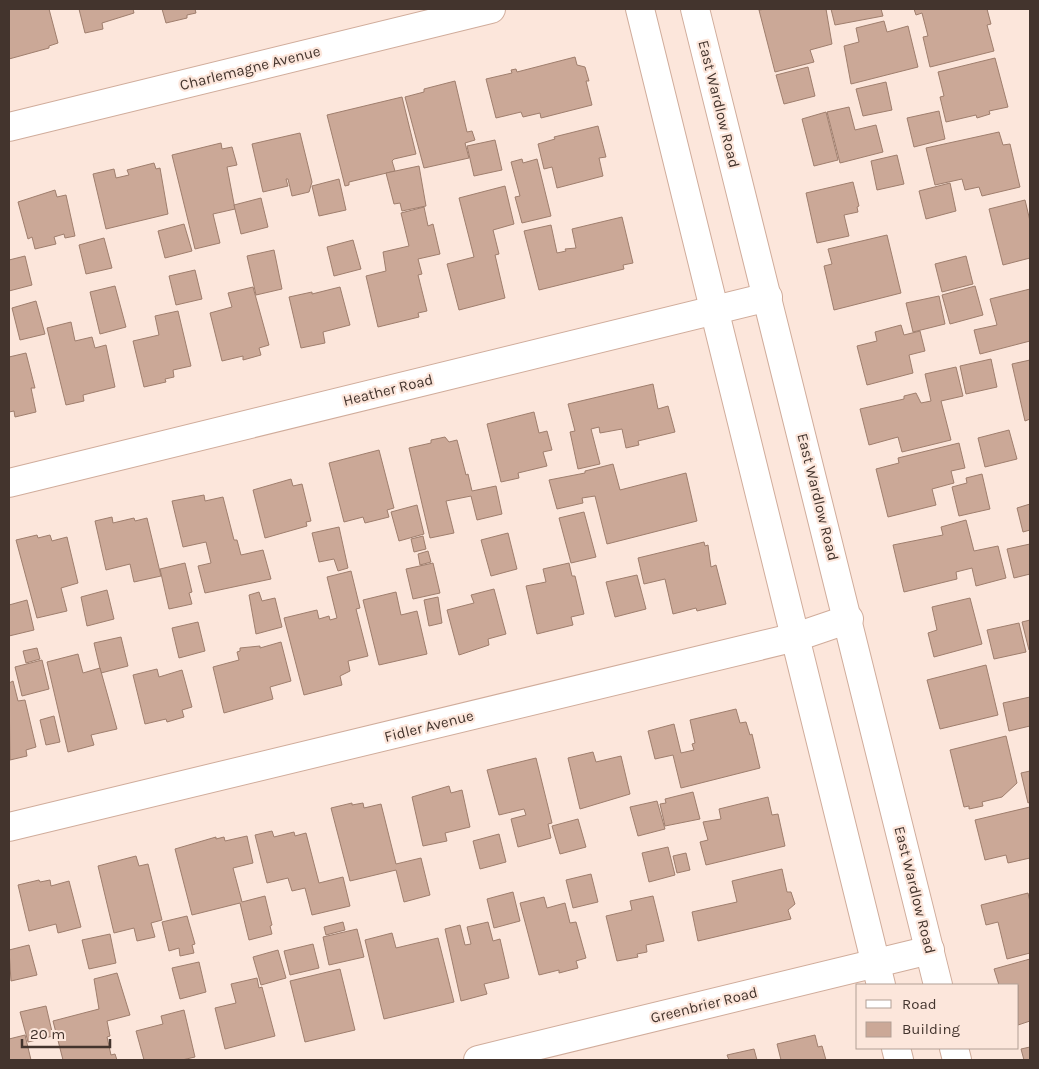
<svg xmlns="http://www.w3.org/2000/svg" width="1039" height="1069" viewBox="0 0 1039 1069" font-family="Karla,sans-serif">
  <rect width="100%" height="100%" fill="#fce6db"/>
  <g fill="#cba897" stroke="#9f7e6d">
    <polygon points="9,9 49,9 58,43 49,46 49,48 9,59"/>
    <polygon points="79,9 133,9 134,13 102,23 103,29 85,33"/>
    <polygon points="162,9 195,9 196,13 187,15 187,18 166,23"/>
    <polygon points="766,9 826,9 832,44 810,50 814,62 775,72 759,10"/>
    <polygon points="831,9 881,9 883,16 835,25"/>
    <polygon points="914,9 987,9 991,24 987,25 994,51 930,67 923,37 928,36 922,13 916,15"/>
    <polygon points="884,21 887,32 908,26 918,67 851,84 844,46 859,42 856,28"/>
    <polygon points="575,57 577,65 585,67 589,81 586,81 592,105 541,118 540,113 523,117 521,112 496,118 486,79 512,73 511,70 516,69 517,72"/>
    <polygon points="995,58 1008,107 989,111 990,114 977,118 976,115 946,122 940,97 944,96 938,72"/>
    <polygon points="808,67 815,96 784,104 776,75"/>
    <polygon points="455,81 467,132 472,131 475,140 465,143 469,158 424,168 405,97 424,92 424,89"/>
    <polygon points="886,82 892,110 863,116 856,89"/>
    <polygon points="402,97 416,154 394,159 392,161 395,171 349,182 349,185 345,186 327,115"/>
    <polygon points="849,107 855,130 876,125 883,152 840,163 827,112"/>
    <polygon points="939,111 945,139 914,147 907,118"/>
    <polygon points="826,112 838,160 814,166 802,119"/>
    <polygon points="598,126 606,157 599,158 603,176 557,188 552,167 544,169 538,144 555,139 554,137"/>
    <polygon points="999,132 1003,145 1010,144 1020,187 982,196 979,187 965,190 962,179 935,185 926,148"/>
    <polygon points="300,133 312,182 309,192 292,196 288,179 286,179 288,186 263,192 252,144"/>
    <polygon points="495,140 502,170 474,176 467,146"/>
    <polygon points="221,143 222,149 232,147 237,165 227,167 235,209 213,214 220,243 195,249 172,155"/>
    <polygon points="897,155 904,184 877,190 871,161"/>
    <polygon points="522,159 523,163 537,159 551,216 522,223 515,197 520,196 511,162"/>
    <polygon points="154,163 156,169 160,168 168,214 106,229 93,174 114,169 116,178 129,175 127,170"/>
    <polygon points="419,166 426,206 402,211 400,203 394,204 386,173"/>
    <polygon points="339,179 346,210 319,216 312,186"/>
    <polygon points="853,182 859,206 857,207 858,212 844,215 849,236 817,243 806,193"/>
    <polygon points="950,183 956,211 926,219 919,191"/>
    <polygon points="505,186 514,224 493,230 499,254 495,255 505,298 459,310 447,264 474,257 459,198"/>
    <polygon points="55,190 57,197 66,195 75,236 65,238 64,234 54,237 56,244 35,249 32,237 28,239 18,202"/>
    <polygon points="261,198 268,227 241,234 234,205"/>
    <polygon points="1025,200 1030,221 1030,258 1003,265 989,209"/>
    <polygon points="424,207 428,226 433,224 440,254 418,259 422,274 418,275 427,311 418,313 419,317 378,327 366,276 386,271 383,252 409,246 401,213"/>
    <polygon points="622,217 633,263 623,265 624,269 539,290 524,231 551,225 557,253 566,251 565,249 576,248 572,229"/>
    <polygon points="184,224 192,251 165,258 158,231"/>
    <polygon points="887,235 901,293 834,310 824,266 832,264 828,249"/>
    <polygon points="104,238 112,268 86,274 79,245"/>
    <polygon points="353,240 361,269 334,276 327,247"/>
    <polygon points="274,250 282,289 256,295 247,256"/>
    <polygon points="25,256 32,285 9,291 9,260"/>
    <polygon points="966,256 973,284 942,292 935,264"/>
    <polygon points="195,270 202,299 176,305 169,276"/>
    <polygon points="115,286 126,327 100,334 90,292"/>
    <polygon points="975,286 983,315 950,324 942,295"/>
    <polygon points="253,287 269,345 259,348 261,355 243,360 243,356 222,361 210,313 232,307 228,293"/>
    <polygon points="340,287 350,325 323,332 325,343 301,348 289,297 312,292 312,294"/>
    <polygon points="1030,289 1030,341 980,354 974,330 997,325 990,299"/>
    <polygon points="939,296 945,324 913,332 906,303"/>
    <polygon points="36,301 45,334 20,340 12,308"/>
    <polygon points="178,311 191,366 173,370 174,377 165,379 166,382 144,387 133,341 159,335 155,316"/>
    <polygon points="71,322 75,341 92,337 95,348 106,345 115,387 83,395 84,401 66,405 47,328"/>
    <polygon points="901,325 904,335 920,331 925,351 909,355 913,373 867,385 857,346 877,341 875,332"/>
    <polygon points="26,353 35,388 31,388 36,412 15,417 14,411 9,412 9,357"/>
    <polygon points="991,359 997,387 966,394 960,366"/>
    <polygon points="1030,360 1030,419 1025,421 1012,364"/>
    <polygon points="956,367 963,396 941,401 951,440 902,452 898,437 869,445 860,409 904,399 904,396 916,393 921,403 931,401 925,374"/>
    <polygon points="653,384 658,409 668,406 675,432 638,441 639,445 626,448 622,429 600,433 599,427 591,429 600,464 578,469 570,432 575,431 568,404"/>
    <polygon points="534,412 539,433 547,431 552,450 543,452 547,466 518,473 519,478 501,482 487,424"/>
    <polygon points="1009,430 1017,459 985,467 978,438"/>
    <polygon points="445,437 449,442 457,440 466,475 468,474 472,491 496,486 502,514 477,520 471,496 446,501 454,533 430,538 409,448 431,443 431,440"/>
    <polygon points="959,443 965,468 951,471 954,483 932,489 936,505 888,517 876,469 899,463 898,458"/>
    <polygon points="379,450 394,508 387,510 389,517 365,523 363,517 344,522 329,463"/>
    <polygon points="613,464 620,490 686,473 697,521 607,544 595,496 582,498 583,503 557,509 549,480 585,473 585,471"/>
    <polygon points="982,474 990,509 959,516 952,487 967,483 966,478"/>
    <polygon points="291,479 293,486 302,484 311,521 306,522 307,526 265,538 253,490"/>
    <polygon points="204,495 205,501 223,497 234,540 237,540 241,555 263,550 271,579 205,593 198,566 211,563 206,542 183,547 172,501"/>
    <polygon points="1030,504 1030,530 1023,532 1017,508"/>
    <polygon points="417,505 424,534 399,541 391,512"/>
    <polygon points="584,512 596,557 571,563 559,518"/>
    <polygon points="112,517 113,523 134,518 135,521 147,518 161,576 134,582 130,564 106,570 95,521"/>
    <polygon points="966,520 974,551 998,546 1006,578 976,586 972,568 956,572 957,579 904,592 893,545 943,535 941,527"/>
    <polygon points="339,527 348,568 338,571 334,559 319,562 312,533"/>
    <polygon points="508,533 517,569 491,576 481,540"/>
    <polygon points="37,535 38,538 50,535 52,541 67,537 78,583 61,588 67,611 37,618 16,540"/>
    <polygon points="423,536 426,549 414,552 411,539"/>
    <polygon points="704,542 705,546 708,545 711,567 716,565 726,604 697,611 696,608 673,614 665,579 644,584 638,558"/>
    <polygon points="1030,544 1030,574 1014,578 1007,549"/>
    <polygon points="428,551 431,562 420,565 418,554"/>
    <polygon points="185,563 192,592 189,593 192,604 169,609 160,569"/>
    <polygon points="433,563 440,593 413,599 406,569"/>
    <polygon points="569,563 572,576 575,576 584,614 571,617 573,625 537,634 526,586 546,582 543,569"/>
    <polygon points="351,571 360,608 356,609 368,656 348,661 350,671 340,676 342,685 304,695 284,618 317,610 319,619 329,616 330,620 337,618 327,577"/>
    <polygon points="637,575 646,609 615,617 606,582"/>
    <polygon points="494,589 506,634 488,639 489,645 459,655 447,610 474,603 471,595"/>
    <polygon points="107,590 114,619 87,626 81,597"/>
    <polygon points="259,592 262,601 275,598 282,627 256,634 249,595"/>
    <polygon points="396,592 401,615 417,611 427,654 379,665 363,600"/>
    <polygon points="438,597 442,623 429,626 424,600"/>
    <polygon points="970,598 982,644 934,657 928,633 937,630 932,607"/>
    <polygon points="27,600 34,630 9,636 9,605"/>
    <polygon points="1030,620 1030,650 1029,650 1022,622"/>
    <polygon points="198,622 205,651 179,658 172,628"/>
    <polygon points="1019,623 1026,652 994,659 987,630"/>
    <polygon points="121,637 128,666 101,673 94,643"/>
    <polygon points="281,642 291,681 270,687 273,699 224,713 213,667 239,660 237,652 240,651 240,648 260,646 260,648"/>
    <polygon points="37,648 40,659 26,663 23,651"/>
    <polygon points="78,654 83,673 100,668 117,729 91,735 94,745 68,752 47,662"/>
    <polygon points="42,660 49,689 22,696 15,667"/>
    <polygon points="986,665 998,715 940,729 927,680"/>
    <polygon points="157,669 159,677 182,670 192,707 182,710 184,717 167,722 166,719 145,724 133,675"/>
    <polygon points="13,681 18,701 25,700 36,747 26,750 27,756 10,760 9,683"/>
    <polygon points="1030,697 1030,726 1009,731 1003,703"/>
    <polygon points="736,709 740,723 746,722 750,735 752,734 760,768 681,788 673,755 655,759 648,731 674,724 681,753 694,750 692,744 695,743 690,720"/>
    <polygon points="54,716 60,742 46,745 40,720"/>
    <polygon points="1006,736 1017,783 1002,797 982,802 983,806 969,809 969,806 964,807 950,750"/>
    <polygon points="593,752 596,762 621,756 630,794 580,809 568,758"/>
    <polygon points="536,758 552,823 548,824 551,838 518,847 511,819 526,815 524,809 499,815 487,770"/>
    <polygon points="1030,771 1030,802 1028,803 1021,773"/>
    <polygon points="449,786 451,793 462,790 470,827 445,833 447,841 423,846 412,797"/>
    <polygon points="693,792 700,819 665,826 660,804 666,803 665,799"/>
    <polygon points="768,797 772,815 778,814 785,846 706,865 700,842 708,840 703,822 721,819 719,809"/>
    <polygon points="657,801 665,829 638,836 630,807"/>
    <polygon points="352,803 352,805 363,803 364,808 381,804 396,864 421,858 430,895 404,902 396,870 350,881 331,808"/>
    <polygon points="1030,807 1030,858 1008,863 1006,855 985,860 975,820"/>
    <polygon points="578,819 586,847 560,854 552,826"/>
    <polygon points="272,831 274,837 294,832 295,836 306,833 319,883 343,877 350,906 312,915 305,888 292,891 288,878 267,883 255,835"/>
    <polygon points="499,834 506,862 480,869 473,841"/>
    <polygon points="247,836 253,863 233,868 242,902 265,896 272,925 270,926 272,934 249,940 240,903 192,915 175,849 216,837 216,839 224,837 225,841"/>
    <polygon points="668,847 675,875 649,882 642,853"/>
    <polygon points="686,853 690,870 677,873 673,856"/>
    <polygon points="136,856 139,866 148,864 162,920 151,923 155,937 137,941 134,928 114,933 98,866"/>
    <polygon points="782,869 787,892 791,892 795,904 788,910 791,919 698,941 692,912 737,902 732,881"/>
    <polygon points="591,874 598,902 573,908 566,880"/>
    <polygon points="39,880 40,882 50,880 51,886 69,881 81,927 58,933 56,924 29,931 18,885"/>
    <polygon points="513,892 520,921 494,928 487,899"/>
    <polygon points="1028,893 1030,902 1030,953 1007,959 998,922 986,925 981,905"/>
    <polygon points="653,896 664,941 646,945 647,952 637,954 638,957 617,961 606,916 632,910 630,901"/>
    <polygon points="544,897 547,908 565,903 570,923 576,922 586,958 576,961 578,968 559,973 559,970 539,975 520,903"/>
    <polygon points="187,916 195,944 192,945 194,953 180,956 179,948 169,951 162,922"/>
    <polygon points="343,922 345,930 326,935 324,927"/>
    <polygon points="488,922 493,941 500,939 509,978 484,984 487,994 461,1001 445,929 460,925 465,945 471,944 467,927"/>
    <polygon points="357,929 364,957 329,965 323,937"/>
    <polygon points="392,933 396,948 438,938 454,1002 384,1019 365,940"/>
    <polygon points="110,934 116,963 89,969 82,940"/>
    <polygon points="313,944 319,968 290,975 284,951"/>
    <polygon points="29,945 37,975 11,981 9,950"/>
    <polygon points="278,950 286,978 261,985 253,957"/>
    <polygon points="1030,959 1030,1021 1018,1025 1018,985 999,985 994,969"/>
    <polygon points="199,962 206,992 180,999 172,968"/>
    <polygon points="340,969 355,1030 305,1042 290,981"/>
    <polygon points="117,973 130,1015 107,1021 110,1036 107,1037 111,1055 115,1054 117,1060 63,1060 53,1021 99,1009 94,979"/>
    <polygon points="257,978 259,988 262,987 275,1036 225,1049 215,1008 236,1003 231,984"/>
    <polygon points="46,1006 53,1036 28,1042 20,1012"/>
    <polygon points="184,1010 195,1057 182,1060 144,1060 136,1031 163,1024 161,1016"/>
    <polygon points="25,1035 31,1060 9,1060 9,1039"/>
    <polygon points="815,1035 818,1047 822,1046 826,1060 781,1060 777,1044"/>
    <polygon points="1030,1047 1030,1060 1024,1060 1021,1049"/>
    <polygon points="754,1049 757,1060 729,1060 727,1055"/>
  </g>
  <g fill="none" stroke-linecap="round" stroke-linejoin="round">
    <g stroke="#d0ac9b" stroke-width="30">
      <g id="street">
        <polyline points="9,127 491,9"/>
        <polyline points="9,483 768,297"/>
        <polyline points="9,827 796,637 849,619"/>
        <polyline points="478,1060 930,950"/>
      </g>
    </g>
    <g stroke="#d0ac9b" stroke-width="30">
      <g id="secondary">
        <polyline points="640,9 881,985"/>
        <polyline points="695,9 938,985"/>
        <polyline points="896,1048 899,1060"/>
        <polyline points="954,1048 957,1060"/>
      </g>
    </g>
    <use href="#street" stroke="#fff" stroke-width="28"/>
    <use href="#secondary" stroke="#fff" stroke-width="28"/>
  </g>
  <g text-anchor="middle" stroke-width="4.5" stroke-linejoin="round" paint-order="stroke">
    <g font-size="15" fill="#43342d" stroke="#fce6db">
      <text transform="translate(250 68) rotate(-14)" y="5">Charlemagne Avenue</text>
      <text transform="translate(719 104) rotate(76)" y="5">East Wardlow Road</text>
      <text transform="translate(388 390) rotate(-14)" y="5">Heather Road</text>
      <text transform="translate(818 497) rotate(76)" y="5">East Wardlow Road</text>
      <text transform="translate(429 726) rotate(-14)" y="5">Fidler Avenue</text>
      <text transform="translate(915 890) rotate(76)" y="5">East Wardlow Road</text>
      <text transform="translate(704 1005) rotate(-14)" y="5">Greenbrier Road</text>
    </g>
  </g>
  <rect width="1039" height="1069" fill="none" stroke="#43342d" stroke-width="20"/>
  <rect x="856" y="984" width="162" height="65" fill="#fce6db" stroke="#b29f95"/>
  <rect x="866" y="1000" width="25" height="8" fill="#ffffff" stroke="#b29f95"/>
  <text x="902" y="1009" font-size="15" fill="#43342d">Road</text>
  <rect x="866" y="1022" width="25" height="15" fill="#cba897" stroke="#b29f95"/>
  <text x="902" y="1034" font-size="15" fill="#43342d">Building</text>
  <path d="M22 1039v8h88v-8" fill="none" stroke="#43342d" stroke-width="2.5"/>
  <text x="30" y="1039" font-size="15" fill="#43342d" stroke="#fce6db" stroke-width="4" paint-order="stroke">20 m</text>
</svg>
